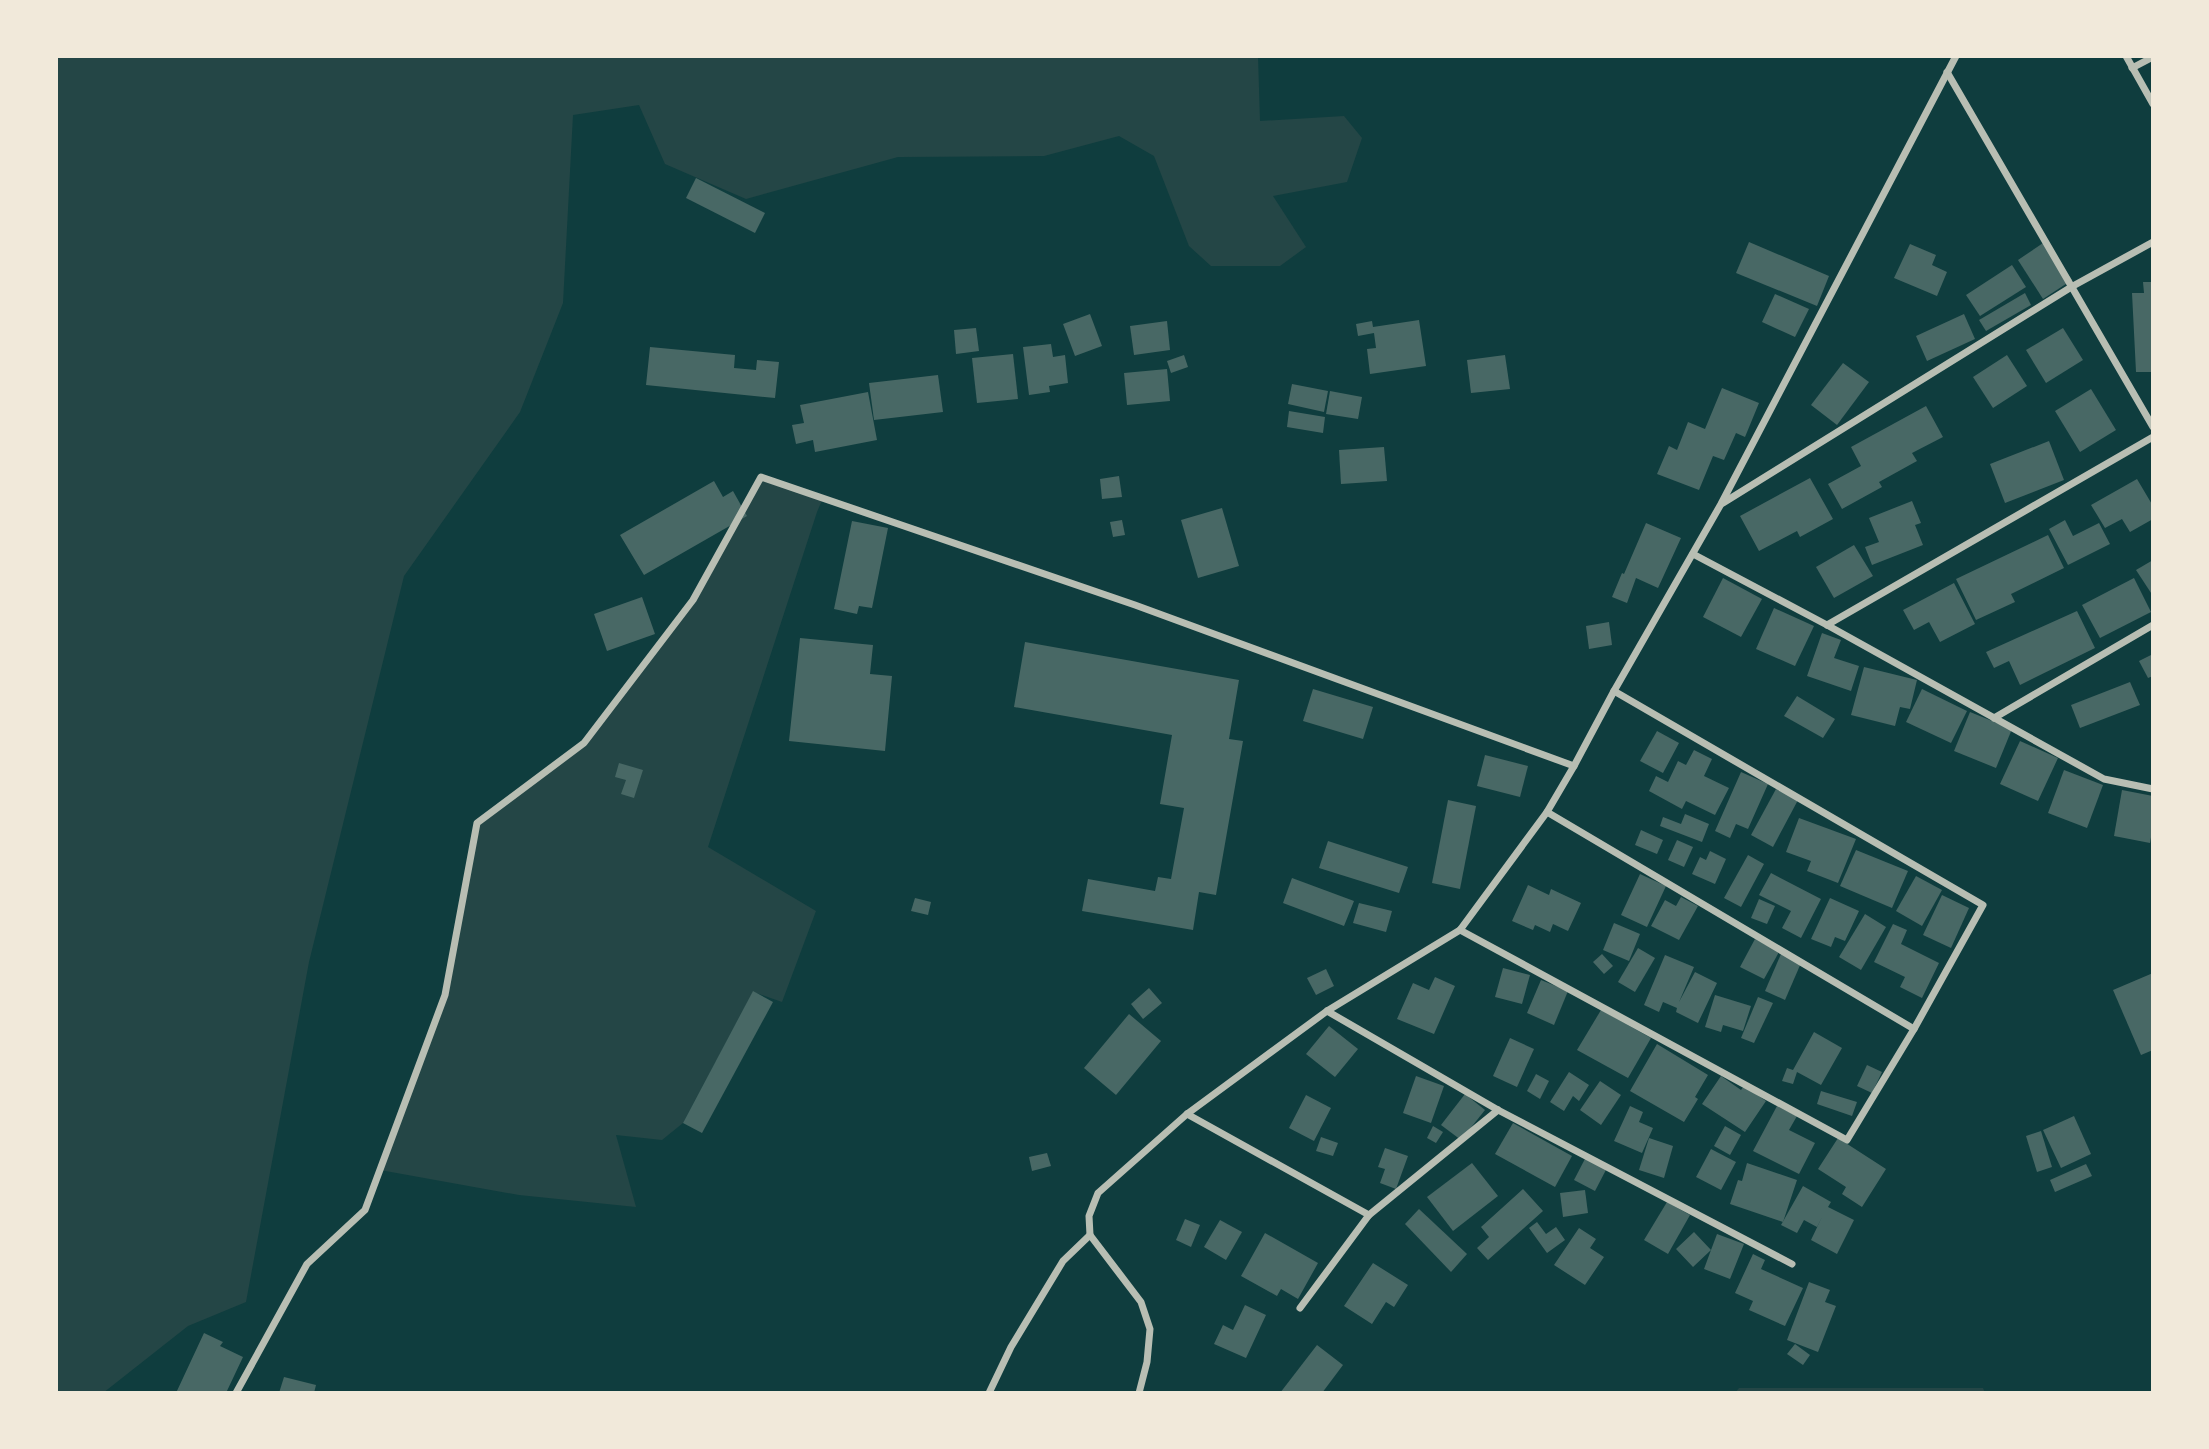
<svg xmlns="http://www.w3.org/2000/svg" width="2209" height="1449" viewBox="0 0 2209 1449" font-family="'Space Grotesk',sans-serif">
  <rect width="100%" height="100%" fill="#0f3d3e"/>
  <g fill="#244646">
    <polygon points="56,56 1258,56 1260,121 1344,116 1362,138 1347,182 1273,196 1306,247 1280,266 1211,266 1189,246 1154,156 1119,136 1044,156 898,157 746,199 665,164 639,105 573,115 563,303 520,412 404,576 309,962 246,1302 188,1326 103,1393 56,1393"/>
    <polygon points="761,477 823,498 817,512 708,847 816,911 782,1002 753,992 683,1123 662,1140 616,1135 636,1207 519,1195 380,1170 445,995 477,823 584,743 693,600"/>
    <polygon points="1739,1388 1983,1388 1985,1393 1735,1393"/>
  </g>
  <g fill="#486865">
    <polygon points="696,178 765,213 755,233 686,198"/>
    <polygon points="2046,241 2072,280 2043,299 2018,260"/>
    <polygon points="1749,242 1829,276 1817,306 1736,273"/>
    <polygon points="1910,244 1936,255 1932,265 1947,272 1937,296 1894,278"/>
    <polygon points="2012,265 2026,287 1980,316 1966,295"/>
    <polygon points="2143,282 2153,282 2153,372 2136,372 2132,293 2144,293"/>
    <polygon points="2025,293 2031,305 1986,331 1979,320"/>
    <polygon points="1775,294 1809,309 1795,337 1762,322"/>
    <polygon points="1090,314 1102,346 1075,356 1063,324"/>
    <polygon points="1964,314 1975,339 1927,361 1916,336"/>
    <polygon points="1419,320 1426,366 1370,374 1367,349 1376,348 1374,333 1358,336 1356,324 1372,321 1373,327"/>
    <polygon points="1167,321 1170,350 1134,355 1130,326"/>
    <polygon points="976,328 979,351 956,354 954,330"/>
    <polygon points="2063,328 2083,360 2046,383 2026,350"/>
    <polygon points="1051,344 1053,357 1065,355 1068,383 1049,386 1050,392 1029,395 1023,347"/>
    <polygon points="650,347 735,355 734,368 756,370 757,360 779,362 775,398 646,385"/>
    <polygon points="1013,354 1018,399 977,403 972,358"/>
    <polygon points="1184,355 1188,367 1171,373 1167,361"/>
    <polygon points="1505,355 1510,389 1471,393 1467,360"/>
    <polygon points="2007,355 2027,386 1993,408 1973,377"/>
    <polygon points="1843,363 1869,382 1837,425 1811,405"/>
    <polygon points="1167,369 1170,401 1127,405 1124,373"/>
    <polygon points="938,375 943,412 874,420 869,383"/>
    <polygon points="1292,384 1328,391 1324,412 1288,404"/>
    <polygon points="1722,388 1759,403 1745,437 1736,433 1724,460 1713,456 1699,490 1657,474 1669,446 1677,450 1688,422 1705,429"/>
    <polygon points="2091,389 2116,430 2080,452 2055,411"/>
    <polygon points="1330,391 1362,397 1358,419 1326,414"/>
    <polygon points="868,392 877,440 815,452 813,440 796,444 792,425 804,423 800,405"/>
    <polygon points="1926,406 1943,437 1912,453 1917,461 1879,482 1882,487 1842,509 1828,484 1861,466 1851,447"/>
    <polygon points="1289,411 1325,417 1323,433 1287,427"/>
    <polygon points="2049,441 2064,480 2005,503 1990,464"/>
    <polygon points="1384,447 1387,481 1341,484 1339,450"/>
    <polygon points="1119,476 1122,497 1102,499 1100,479"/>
    <polygon points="1810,478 1833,519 1800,537 1797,531 1759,551 1740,516"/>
    <polygon points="2137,479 2153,506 2153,519 2130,532 2122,519 2105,528 2091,505"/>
    <polygon points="714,481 723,497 733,491 747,516 644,575 620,535"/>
    <polygon points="1912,501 1921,523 1915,525 1923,545 1872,565 1865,547 1879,542 1869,518"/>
    <polygon points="1222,508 1239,566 1198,578 1181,520"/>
    <polygon points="1122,520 1125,535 1113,537 1110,522"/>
    <polygon points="2065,520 2073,536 2099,523 2110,544 2068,565 2049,529"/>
    <polygon points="852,521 888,528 872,608 859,606 857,614 834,609"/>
    <polygon points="1646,523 1681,538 1658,588 1636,578 1627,603 1612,597 1622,573 1624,574"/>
    <polygon points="2048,535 2064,568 2011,594 2015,602 1976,620 1956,579"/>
    <polygon points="1854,545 1873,576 1834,598 1816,567"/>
    <polygon points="2153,560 2153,596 2136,570"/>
    <polygon points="1723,578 1762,599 1741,637 1703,617"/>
    <polygon points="2134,578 2151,612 2100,638 2082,605"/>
    <polygon points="1954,583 1975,624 1940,642 1929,622 1914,630 1903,610"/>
    <polygon points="642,597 655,634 607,651 594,614"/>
    <polygon points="1774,608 1814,626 1795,666 1756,649"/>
    <polygon points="2077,611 2095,648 2020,685 2009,661 1994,668 1986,652"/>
    <polygon points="1609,622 1612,645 1589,649 1586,626"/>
    <polygon points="1822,633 1841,640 1834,658 1859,666 1851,691 1807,676"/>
    <polygon points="800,638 873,645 870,674 892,676 885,751 789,741"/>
    <polygon points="1025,642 1239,680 1229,739 1243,741 1216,895 1199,892 1193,930 1082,911 1088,879 1155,891 1158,877 1171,879 1184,808 1160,804 1172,735 1014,707"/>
    <polygon points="2153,654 2153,676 2148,678 2139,661"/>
    <polygon points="1864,667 1917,680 1910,709 1900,707 1895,726 1851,715"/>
    <polygon points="2130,682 2140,705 2080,728 2071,705"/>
    <polygon points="1313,689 1373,707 1363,739 1303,721"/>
    <polygon points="1922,689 1967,711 1951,743 1906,722"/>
    <polygon points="1797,696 1835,719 1823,738 1784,716"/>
    <polygon points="1970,712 2012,729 1996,768 1954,751"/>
    <polygon points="1657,731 1679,743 1663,773 1640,761"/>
    <polygon points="2020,741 2058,758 2038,801 2000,784"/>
    <polygon points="1694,750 1712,759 1704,776 1729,788 1715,815 1686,801 1682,809 1649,791 1656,776 1668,782 1678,761 1686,765"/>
    <polygon points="1485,755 1528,766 1520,797 1477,786"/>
    <polygon points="619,763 643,770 634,798 621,794 626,780 615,777"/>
    <polygon points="2064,770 2103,785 2087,828 2048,813"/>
    <polygon points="1741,772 1768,784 1748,829 1736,824 1730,838 1715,831"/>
    <polygon points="1776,789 1798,800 1773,847 1751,835"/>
    <polygon points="2122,790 2153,796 2153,826 2150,843 2114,836"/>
    <polygon points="1448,800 1476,806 1460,889 1432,883"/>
    <polygon points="1685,814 1709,824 1702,842 1660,826 1663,817 1681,824"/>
    <polygon points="1799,818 1856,839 1838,883 1807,871 1811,861 1786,852"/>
    <polygon points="1641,830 1663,840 1657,854 1635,845"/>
    <polygon points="1677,840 1693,847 1684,867 1668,860"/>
    <polygon points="1328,841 1408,867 1399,893 1319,868"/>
    <polygon points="1856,850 1908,871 1892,908 1840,886"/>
    <polygon points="1710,851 1726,859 1715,884 1692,874 1700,857 1706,860"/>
    <polygon points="1748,855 1764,864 1741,907 1724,898"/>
    <polygon points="1771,873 1821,899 1801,938 1782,928 1791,911 1759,895"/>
    <polygon points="1640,874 1666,886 1647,927 1621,915"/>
    <polygon points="1916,876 1942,890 1922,926 1896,911"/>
    <polygon points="1292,878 1354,901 1344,926 1283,903"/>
    <polygon points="1528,885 1549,895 1551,889 1581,903 1568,931 1553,924 1550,932 1535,925 1533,930 1512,921"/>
    <polygon points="1942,895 1969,908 1951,948 1923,935"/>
    <polygon points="1681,897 1698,906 1679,940 1651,926 1665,900 1676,906"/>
    <polygon points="915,898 931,902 928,915 911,911"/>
    <polygon points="1830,898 1859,911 1845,941 1835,937 1831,947 1811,939"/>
    <polygon points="1759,899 1775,906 1767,924 1751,918"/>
    <polygon points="1359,903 1392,911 1386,932 1353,923"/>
    <polygon points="1865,914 1886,927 1861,970 1839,957"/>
    <polygon points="1614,923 1640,934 1629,961 1603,950"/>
    <polygon points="1893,924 1907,930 1901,944 1939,963 1922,998 1900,987 1905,977 1874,962"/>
    <polygon points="1755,939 1779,952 1764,979 1740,967"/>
    <polygon points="1638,948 1655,958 1635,992 1618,982"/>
    <polygon points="1602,954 1613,966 1604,974 1593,962"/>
    <polygon points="1781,954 1801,963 1785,1000 1765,991"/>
    <polygon points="1665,955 1694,967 1679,1002 1695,972 1717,983 1698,1023 1676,1012 1677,1008 1663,1002 1659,1012 1644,1005"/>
    <polygon points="1503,968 1530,975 1522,1004 1495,997"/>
    <polygon points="1326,969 1334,986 1316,995 1307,978"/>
    <polygon points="2153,973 2153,1050 2141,1055 2113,990"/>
    <polygon points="1435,977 1455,986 1434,1034 1397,1019 1413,983 1429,990"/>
    <polygon points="1541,980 1568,991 1554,1025 1527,1013"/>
    <polygon points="1149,988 1162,1003 1143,1019 1131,1004"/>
    <polygon points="753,991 773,1002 702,1133 683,1123"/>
    <polygon points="1715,995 1751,1006 1743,1031 1723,1025 1721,1032 1705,1027"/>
    <polygon points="1758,997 1773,1003 1754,1043 1741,1038"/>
    <polygon points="1601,1010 1651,1038 1628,1078 1577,1050"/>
    <polygon points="1129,1014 1161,1041 1116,1095 1084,1068"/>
    <polygon points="1329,1026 1358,1049 1335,1077 1306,1054"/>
    <polygon points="1814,1032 1842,1048 1821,1085 1797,1072 1793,1084 1782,1081 1787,1068 1793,1070"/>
    <polygon points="1510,1038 1534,1049 1517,1087 1493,1076"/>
    <polygon points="1657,1044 1708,1075 1695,1097 1698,1099 1684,1122 1630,1091"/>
    <polygon points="1867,1065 1882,1072 1872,1093 1857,1086"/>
    <polygon points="1569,1072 1589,1085 1579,1101 1573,1096 1564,1111 1550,1102"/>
    <polygon points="1536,1074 1549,1081 1540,1099 1527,1091"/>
    <polygon points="1416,1076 1444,1086 1431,1123 1403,1113"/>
    <polygon points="1721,1076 1741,1090 1744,1086 1766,1101 1745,1132 1702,1104"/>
    <polygon points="1600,1081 1621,1095 1601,1125 1580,1110"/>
    <polygon points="1821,1091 1857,1102 1852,1116 1817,1104"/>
    <polygon points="1465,1094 1485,1110 1461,1140 1441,1125"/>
    <polygon points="1306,1095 1331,1108 1314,1141 1289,1128"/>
    <polygon points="1630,1106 1643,1112 1639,1122 1653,1128 1642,1153 1614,1141"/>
    <polygon points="1777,1106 1797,1116 1789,1130 1815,1143 1799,1174 1753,1151"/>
    <polygon points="2074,1116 2091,1154 2061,1168 2043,1130"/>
    <polygon points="1513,1123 1572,1156 1555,1187 1495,1154"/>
    <polygon points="1433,1126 1443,1132 1436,1143 1427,1138"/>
    <polygon points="1725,1126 1741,1135 1730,1155 1714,1146"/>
    <polygon points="2041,1131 2052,1167 2037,1172 2026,1136"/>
    <polygon points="1321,1137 1338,1143 1333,1156 1316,1151"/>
    <polygon points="1649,1138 1673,1146 1664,1178 1639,1170"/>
    <polygon points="1838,1138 1886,1169 1862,1207 1842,1194 1846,1187 1818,1169"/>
    <polygon points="1385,1148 1408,1156 1396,1189 1380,1183 1385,1169 1378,1167"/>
    <polygon points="1711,1149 1736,1162 1721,1190 1696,1177"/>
    <polygon points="1047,1153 1051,1166 1032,1171 1029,1157"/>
    <polygon points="1587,1155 1608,1166 1595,1191 1574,1180"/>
    <polygon points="1472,1163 1498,1196 1453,1231 1427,1197"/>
    <polygon points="1747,1163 1797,1180 1783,1222 1730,1204 1738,1180 1742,1181"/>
    <polygon points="2086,1164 2092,1176 2055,1192 2050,1180"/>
    <polygon points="1803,1186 1831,1202 1828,1207 1854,1220 1837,1254 1811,1240 1822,1217 1817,1227 1804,1220 1797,1233 1781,1225"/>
    <polygon points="1523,1189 1543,1211 1488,1260 1477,1248 1489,1237 1481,1227"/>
    <polygon points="1585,1190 1588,1213 1563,1217 1560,1193"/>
    <polygon points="1667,1202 1690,1215 1668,1254 1644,1240"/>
    <polygon points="1419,1209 1467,1254 1451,1272 1405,1224"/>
    <polygon points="1185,1219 1200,1225 1191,1247 1176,1240"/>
    <polygon points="1220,1220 1242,1232 1226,1260 1204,1247"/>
    <polygon points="1537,1222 1546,1234 1556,1227 1565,1240 1547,1253 1529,1228"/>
    <polygon points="1579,1228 1596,1239 1590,1248 1604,1257 1585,1285 1554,1265"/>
    <polygon points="1694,1232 1711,1250 1717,1234 1744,1244 1730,1279 1704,1269 1711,1250 1693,1267 1676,1249"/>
    <polygon points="1265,1233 1318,1263 1298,1299 1281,1289 1277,1296 1241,1276"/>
    <polygon points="1753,1254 1765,1260 1761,1269 1803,1288 1785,1326 1749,1310 1753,1301 1735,1293"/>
    <polygon points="1373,1263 1408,1285 1394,1307 1386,1302 1372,1324 1344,1306"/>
    <polygon points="1809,1282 1830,1290 1825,1302 1836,1306 1818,1352 1787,1340"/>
    <polygon points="1245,1305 1266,1315 1246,1358 1214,1344 1223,1325 1233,1330"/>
    <polygon points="204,1333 223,1342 220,1346 243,1357 226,1393 176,1393"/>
    <polygon points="1795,1344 1810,1355 1803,1365 1787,1354"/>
    <polygon points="1317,1345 1343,1365 1322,1393 1280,1393"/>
    <polygon points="284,1377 316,1385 314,1393 279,1393"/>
  </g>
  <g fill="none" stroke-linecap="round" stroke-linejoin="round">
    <g stroke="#b8beb3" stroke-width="7">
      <polyline points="2126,56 2153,104"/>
      <polyline points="2132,68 2153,57"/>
      <polyline points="1947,72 2153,427"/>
      <polyline points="1723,503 2073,286 2153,242"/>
      <polyline points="1693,554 1827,625 2104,779 2153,789"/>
      <polyline points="1827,625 2153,437"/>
      <polyline points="1994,718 2153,625"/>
      <polyline points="1547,812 1914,1029"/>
      <polyline points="1460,930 1847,1140 1914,1029 1983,905 1614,691"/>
      <polyline points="1327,1011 1498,1110 1792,1264"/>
      <polyline points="1187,1114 1369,1215"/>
      <polyline points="1300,1308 1369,1215 1498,1110"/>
      <polyline points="236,1393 307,1264 365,1210 445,995 477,823 584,743 693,600 761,477 1135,605 1574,766"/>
      <polyline points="989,1393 1011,1347 1063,1261 1090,1235"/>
      <polyline points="1139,1393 1147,1362 1150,1329 1141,1302 1090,1235 1089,1216 1098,1193 1187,1114 1327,1011 1460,930 1547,812 1574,766 1614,691 1721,504 1956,56"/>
    </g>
  </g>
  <rect width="2209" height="1449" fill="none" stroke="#f1e9da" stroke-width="116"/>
</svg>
